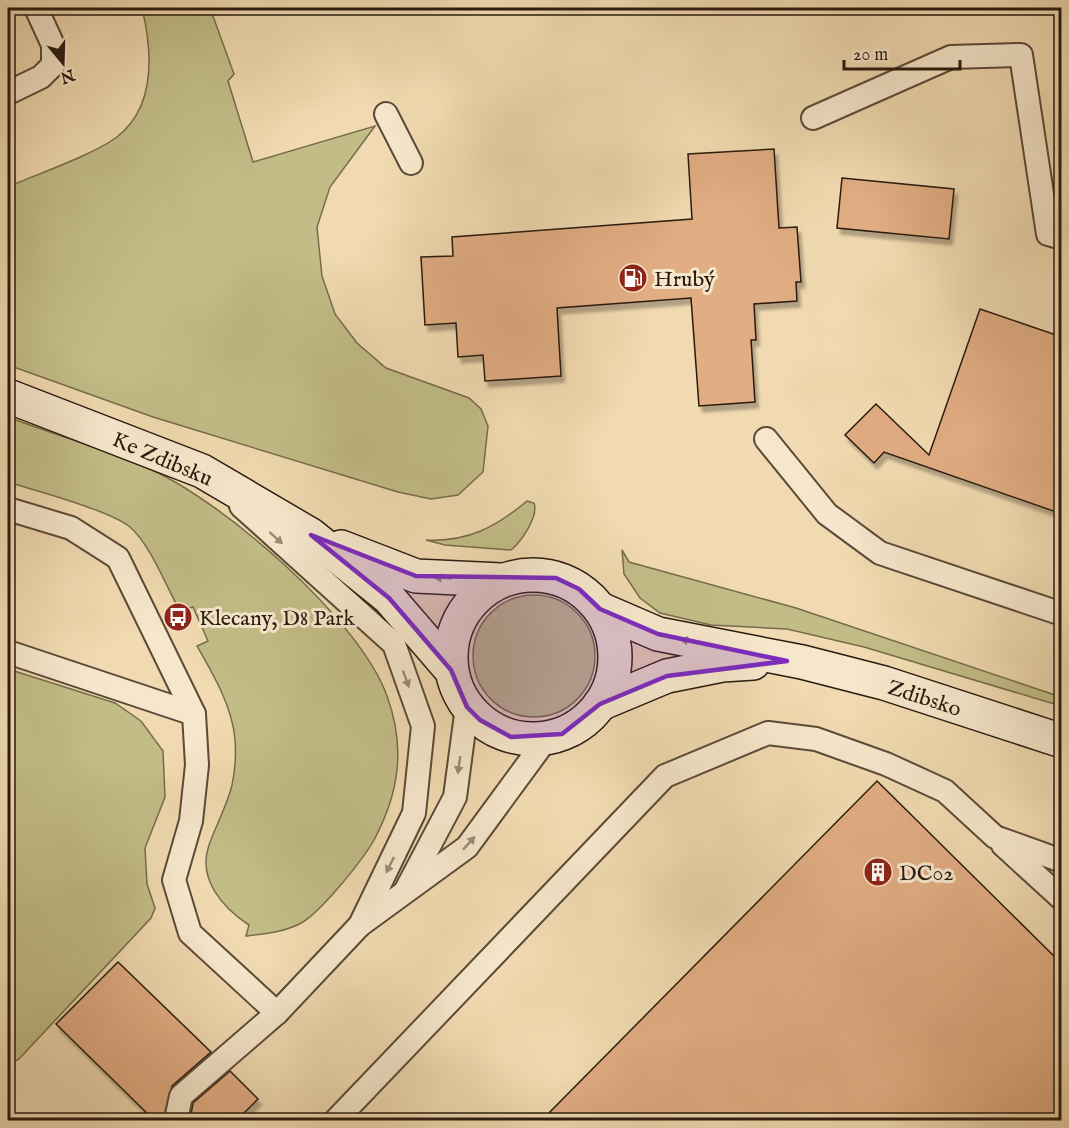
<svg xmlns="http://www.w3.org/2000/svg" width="1069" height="1128" viewBox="0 0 1069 1128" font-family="'IM FELL English',serif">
  <defs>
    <filter id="shadow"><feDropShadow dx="3.5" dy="6" stdDeviation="1.5" flood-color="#0004"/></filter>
  </defs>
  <rect width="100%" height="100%" fill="#f1dab1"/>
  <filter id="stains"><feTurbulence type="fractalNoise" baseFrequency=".00333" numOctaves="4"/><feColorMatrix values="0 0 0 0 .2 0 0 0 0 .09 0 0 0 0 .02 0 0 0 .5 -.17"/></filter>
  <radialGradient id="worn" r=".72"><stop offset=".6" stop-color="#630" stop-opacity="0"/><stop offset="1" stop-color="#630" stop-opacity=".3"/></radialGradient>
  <g fill="#c2bd87" stroke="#766c4b" stroke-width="1.5">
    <path d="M 142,8 L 210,8 L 234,74 L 228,81 L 253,162 L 375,126 L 330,187 L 317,227 L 322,276 L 335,314 L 357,343 L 386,368 L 469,398 L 481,409 L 488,426 L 483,472 L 458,495 L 431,499 L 398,492 L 153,417 L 8,365 L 8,187 C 37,174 93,155 117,137 C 157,106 152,50 142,8 Z"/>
    <path d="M 8,417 C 55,435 106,449 152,470 C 226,504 360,620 387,696 C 406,748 399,793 374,840 C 362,861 323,909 303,922 C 286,932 264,934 246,936 L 249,925 C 223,908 197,879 209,845 C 216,825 227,806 232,785 C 235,771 236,753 235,739 C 232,706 213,674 197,646 L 208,641 L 193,607 L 180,611 C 167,588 150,544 130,527 C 109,510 36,491 8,482 Z"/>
    <path d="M 527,501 L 534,503 C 539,516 521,542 511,550 L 445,545 L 426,540 C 468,542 496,527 527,501 Z"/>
    <polygon points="622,550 629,562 796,608 1061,697 1061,706 864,647 787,629 711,625 660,613 640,598 624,574"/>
    <circle cx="534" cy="656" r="61"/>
    <polygon points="8,669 115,703 141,721 163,751 165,797 145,848 147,884 155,908 151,918 19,1059 8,1066"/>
  </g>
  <g fill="#e1ad83" stroke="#291a0f" stroke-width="1.5" filter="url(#shadow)">
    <polygon points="774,149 779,228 797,227 801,282 796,282 797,301 754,304 756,340 751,340 755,402 699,406 691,298 557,308 561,376 485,381 483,355 458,357 456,323 425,325 421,257 453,256 452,237 692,219 688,154"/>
    <polygon points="842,178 954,189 949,239 837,228"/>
    <polygon points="980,309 1062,337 1062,514 884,452 874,463 845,435 876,404 929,455"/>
    <polygon points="877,781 1062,964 1062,1120 542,1120"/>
    <polygon points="118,962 211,1052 172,1086 163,1120 154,1120 56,1024"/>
    <polygon points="230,1071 258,1099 237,1120 190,1120 193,1103"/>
  </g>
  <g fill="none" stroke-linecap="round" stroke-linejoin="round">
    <g stroke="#5b4a38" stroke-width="26">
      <g id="service">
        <polyline points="8,93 41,77 53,65 53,45 36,8"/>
        <polyline points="386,114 411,163"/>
        <polyline points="813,118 951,57 1021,55 1048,234 1062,238"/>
        <polyline points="766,439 827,514 880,553 1062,614"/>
        <polyline points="241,506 394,644 423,726 414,813 360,925"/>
        <polyline points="8,509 71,528 118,558 194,714 197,765 191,821 174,880 190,933 277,1013"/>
        <polyline points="8,652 194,714"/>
        <polyline points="1003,845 1062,899"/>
        <polyline points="406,890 455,797 467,707"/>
        <polyline points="176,1120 181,1096 277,1013 360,925 467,847 547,738"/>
        <polyline points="336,1120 665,776 768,733 816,739 886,764 945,791 995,837 1062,861"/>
      </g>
    </g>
    <g stroke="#291a0f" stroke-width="36">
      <g id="secondary">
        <polyline points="8,396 202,471 311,535 389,598 451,670"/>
        <polyline points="341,547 416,576 501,580"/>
        <circle cx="533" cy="657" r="82"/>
        <polyline points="600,609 658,634 802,662 884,683 1062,741"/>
        <polyline points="600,704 667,676 722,665 753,663"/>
      </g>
    </g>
    <use href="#service" stroke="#f6e7cc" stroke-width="22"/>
    <use href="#secondary" stroke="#f6e7cc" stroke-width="33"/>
  </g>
  <defs><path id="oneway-solid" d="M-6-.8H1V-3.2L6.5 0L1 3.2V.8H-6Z" transform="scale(1.5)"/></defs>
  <g fill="#9a8b77">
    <use href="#oneway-solid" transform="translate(276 538) rotate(42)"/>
    <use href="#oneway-solid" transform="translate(443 578) rotate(-177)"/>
    <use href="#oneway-solid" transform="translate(689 641) rotate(-169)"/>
    <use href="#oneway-solid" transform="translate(406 679) rotate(70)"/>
    <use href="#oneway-solid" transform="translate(459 765) rotate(98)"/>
    <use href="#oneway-solid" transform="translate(469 843) rotate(-48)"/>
    <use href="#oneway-solid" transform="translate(390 865) rotate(116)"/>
  </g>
  <path fill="#7b2cbf" fill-opacity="0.2" stroke="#7b2cbf" stroke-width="4.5" stroke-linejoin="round" d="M 311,535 L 416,576 L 556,578 L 579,589 L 600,609 L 658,634 L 787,661 L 667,676 L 600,704 L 562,734 L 511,737 L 480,720 L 467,707 L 451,670 L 389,598 Z"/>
  <defs>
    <g id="fuel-disc" transform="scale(1.5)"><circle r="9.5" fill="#8f2418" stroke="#f6e7cc"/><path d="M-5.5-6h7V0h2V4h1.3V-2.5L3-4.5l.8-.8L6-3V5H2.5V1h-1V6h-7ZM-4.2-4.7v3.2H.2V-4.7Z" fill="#fff"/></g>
    <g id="bus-disc" transform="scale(1.5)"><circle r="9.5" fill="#8f2418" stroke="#f6e7cc"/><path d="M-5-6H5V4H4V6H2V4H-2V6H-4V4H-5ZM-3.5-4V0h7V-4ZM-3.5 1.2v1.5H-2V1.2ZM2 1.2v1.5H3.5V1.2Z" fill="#fff"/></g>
    <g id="building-disc" transform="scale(1.5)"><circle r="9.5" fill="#8f2418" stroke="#f6e7cc"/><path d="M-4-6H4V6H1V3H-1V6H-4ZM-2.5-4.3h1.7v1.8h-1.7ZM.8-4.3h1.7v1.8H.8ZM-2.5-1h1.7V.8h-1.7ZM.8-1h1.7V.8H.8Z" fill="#fff"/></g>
  </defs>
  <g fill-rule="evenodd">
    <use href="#fuel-disc" x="633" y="278"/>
    <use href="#bus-disc" x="178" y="617"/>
    <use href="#building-disc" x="878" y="872"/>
  </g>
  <g text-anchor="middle" stroke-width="6" stroke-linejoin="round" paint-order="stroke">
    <g font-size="22" fill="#291a0f" stroke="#f6e7cc" text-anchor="start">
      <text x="654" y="286">Hrubý</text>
      <text x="199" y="625">Klecany, D8 Park</text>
      <text x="899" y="880">DC02</text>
    </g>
    <g font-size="22" fill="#291a0f" stroke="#f6e7cc">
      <text transform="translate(163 458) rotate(23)" y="8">Ke Zdibsku</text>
      <text transform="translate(925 697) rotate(18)" y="8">Zdibsko</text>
    </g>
  </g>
  <rect width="1069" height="1128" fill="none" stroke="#f1dab1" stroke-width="30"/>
  <rect x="9" y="9" width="1051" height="1110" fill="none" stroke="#291a0f" stroke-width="3"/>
  <rect x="15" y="15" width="1039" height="1098" fill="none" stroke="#291a0f" stroke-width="1.5"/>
  <g transform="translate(63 63) rotate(161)" stroke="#f6e7cc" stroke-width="4.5" paint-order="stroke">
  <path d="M0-4.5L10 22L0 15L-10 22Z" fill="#291a0f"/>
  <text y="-9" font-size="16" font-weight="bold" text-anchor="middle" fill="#291a0f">N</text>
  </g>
  <path d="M844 60v9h116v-9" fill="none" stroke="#291a0f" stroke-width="3"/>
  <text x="853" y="60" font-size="18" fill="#291a0f" stroke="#f6e7cc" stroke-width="4.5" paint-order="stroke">20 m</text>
  <rect width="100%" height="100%" filter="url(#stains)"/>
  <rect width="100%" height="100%" fill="url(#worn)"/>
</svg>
